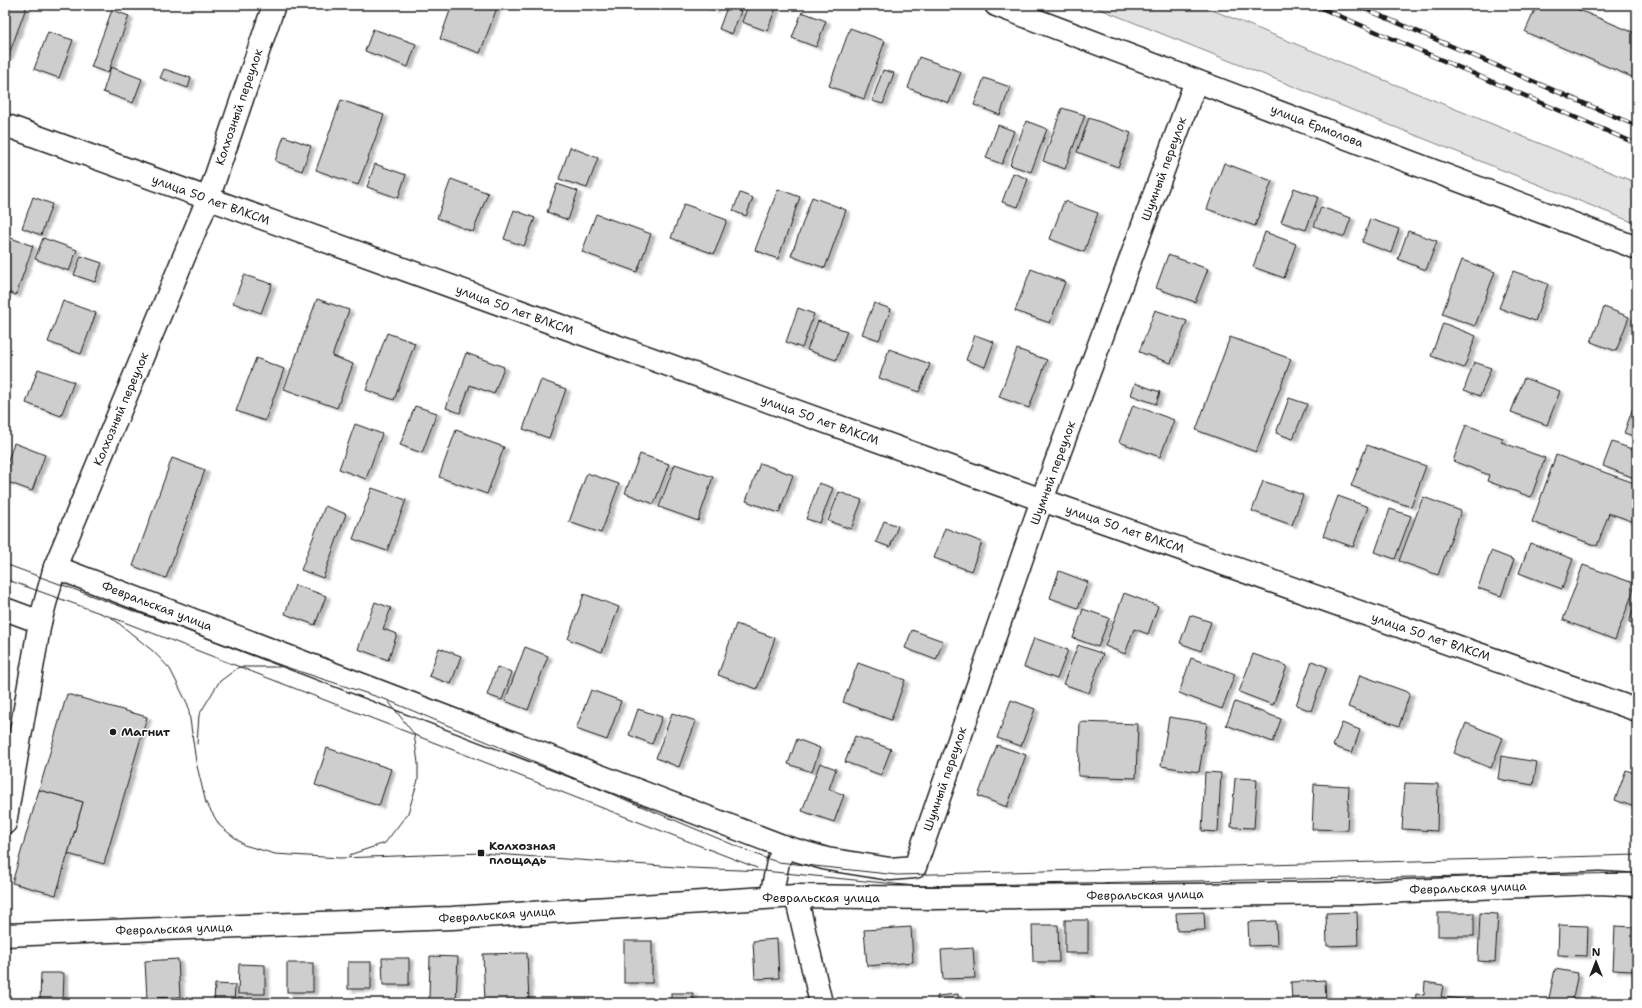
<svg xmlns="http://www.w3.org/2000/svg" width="1642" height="1008" viewBox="0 0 1642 1008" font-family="'Shantell Sans',sans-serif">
  <defs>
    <filter id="shadow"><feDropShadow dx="4.5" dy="2.5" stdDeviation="1" flood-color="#0004"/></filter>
  </defs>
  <rect width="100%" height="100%" fill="#fff"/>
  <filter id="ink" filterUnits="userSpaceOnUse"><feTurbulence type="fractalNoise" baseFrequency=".025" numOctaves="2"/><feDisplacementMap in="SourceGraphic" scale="8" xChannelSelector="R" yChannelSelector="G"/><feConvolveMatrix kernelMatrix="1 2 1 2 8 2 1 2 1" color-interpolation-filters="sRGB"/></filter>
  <g filter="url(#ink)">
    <polygon fill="#e2e2e2" stroke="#7f7f7f" points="1090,5 1200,5 1637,183 1637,224"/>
    <g fill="#cecece" stroke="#1c1c1c" filter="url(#shadow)">
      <polygon points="5,5 27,5 8,57 5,55"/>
      <polygon points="452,5 498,5 480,53 440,39"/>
      <polygon points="701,5 716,5 714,10"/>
      <polygon points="748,5 777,5 767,31 742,22"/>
      <polygon points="1537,5 1567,5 1637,34 1637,79 1525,32"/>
      <polygon points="727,7 741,11 732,34 719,29"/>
      <polygon points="112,10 129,16 108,73 91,67"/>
      <polygon points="802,12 826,21 816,47 792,38"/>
      <polygon points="850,28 885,41 864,99 829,86"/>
      <polygon points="373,29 416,44 408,67 365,51"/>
      <polygon points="48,32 73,40 59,78 34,69"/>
      <polygon points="919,57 961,72 949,103 908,88"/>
      <polygon points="111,67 142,79 133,103 103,92"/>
      <polygon points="164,69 191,78 188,88 160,78"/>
      <polygon points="883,70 894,73 883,104 872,101"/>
      <polygon points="984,78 1010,87 1000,115 974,105"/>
      <polygon points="341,100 384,115 358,185 316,170"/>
      <polygon points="1062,108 1085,115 1065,169 1043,161"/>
      <polygon points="1089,118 1131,133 1118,167 1077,152"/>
      <polygon points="1026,121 1047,129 1031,172 1010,165"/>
      <polygon points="998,125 1014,131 1002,164 986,158"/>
      <polygon points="284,136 311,146 302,171 275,161"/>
      <polygon points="570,147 598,158 587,188 559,179"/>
      <polygon points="1224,163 1272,181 1255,226 1207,209"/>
      <polygon points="375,164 406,175 398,198 367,187"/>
      <polygon points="1013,173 1028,179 1018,207 1002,202"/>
      <polygon points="451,179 488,193 473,232 437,218"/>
      <polygon points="557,184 578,191 568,220 547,212"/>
      <polygon points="1294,188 1318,197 1306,230 1281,222"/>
      <polygon points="778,189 800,197 778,259 755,250"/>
      <polygon points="740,193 753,198 746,216 733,211"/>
      <polygon points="33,197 52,204 41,235 22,228"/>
      <polygon points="812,197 846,210 825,268 791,256"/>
      <polygon points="1064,201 1098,213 1084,252 1050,239"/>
      <polygon points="684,204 727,220 714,254 671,238"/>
      <polygon points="1321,207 1351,218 1344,237 1314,226"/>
      <polygon points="514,210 535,218 524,246 504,239"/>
      <polygon points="596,214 651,234 637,272 582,252"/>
      <polygon points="1370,219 1399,229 1391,253 1362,242"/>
      <polygon points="1408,231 1437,241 1426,270 1398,259"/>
      <polygon points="1265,232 1296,244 1284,278 1253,267"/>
      <polygon points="5,236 33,246 16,295 5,291"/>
      <polygon points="43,238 77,250 69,271 35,259"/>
      <polygon points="1168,255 1208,269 1195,302 1156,288"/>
      <polygon points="81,256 102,263 95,282 74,275"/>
      <polygon points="1462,260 1495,272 1475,326 1442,314"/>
      <polygon points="1031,269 1065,282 1050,323 1015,311"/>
      <polygon points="1513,271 1548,284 1535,321 1499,308"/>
      <polygon points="244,275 272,284 261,313 233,303"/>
      <polygon points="317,299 349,310 332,356 353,364 337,408 284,389"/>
      <polygon points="63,301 96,313 81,354 48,342"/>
      <polygon points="874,303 891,309 879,340 862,334"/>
      <polygon points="1604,307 1629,317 1616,351 1591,342"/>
      <polygon points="798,308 814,314 802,348 786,342"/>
      <polygon points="1155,310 1187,321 1171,363 1139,352"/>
      <polygon points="818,321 847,331 836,360 807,350"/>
      <polygon points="1443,323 1476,336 1464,368 1431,356"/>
      <polygon points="387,333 415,343 394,400 366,390"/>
      <polygon points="975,335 994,342 985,367 966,360"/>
      <polygon points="1230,337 1291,359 1256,452 1196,430"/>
      <polygon points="889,349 930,364 919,392 879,378"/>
      <polygon points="1017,349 1047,360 1029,408 999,397"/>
      <polygon points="466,353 504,367 494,394 470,385 460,413 446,408"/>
      <polygon points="256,358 284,369 265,421 236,411"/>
      <polygon points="1474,362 1491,368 1480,396 1464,390"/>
      <polygon points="38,369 74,382 61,416 26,403"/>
      <polygon points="1524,378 1560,391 1547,425 1511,412"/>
      <polygon points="541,380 566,389 549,438 523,429"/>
      <polygon points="1135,383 1160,392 1156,404 1131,395"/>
      <polygon points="1289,398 1307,404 1293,439 1276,433"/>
      <polygon points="1133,405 1174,420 1160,457 1119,442"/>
      <polygon points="1634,405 1637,406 1637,437 1624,433"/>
      <polygon points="415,406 437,413 422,453 400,445"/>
      <polygon points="355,424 382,434 366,479 339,469"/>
      <polygon points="1466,425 1503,438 1501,442 1545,458 1531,497 1487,481 1489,475 1453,461"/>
      <polygon points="456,430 504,447 487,494 439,477"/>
      <polygon points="1612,442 1637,451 1637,479 1603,466"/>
      <polygon points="14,443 45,455 32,491 5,481 5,469"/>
      <polygon points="1367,445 1426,466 1411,507 1351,486"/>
      <polygon points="640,454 669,464 654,504 625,493"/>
      <polygon points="1556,455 1637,484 1637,523 1609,513 1597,546 1532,522"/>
      <polygon points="172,458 205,470 166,578 133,566"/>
      <polygon points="760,463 793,475 779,513 746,501"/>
      <polygon points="675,464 713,477 698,521 659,507"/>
      <polygon points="587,473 619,484 601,533 569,522"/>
      <polygon points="1263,481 1303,495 1292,525 1252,511"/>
      <polygon points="819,483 833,488 820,523 806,519"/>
      <polygon points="372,488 406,500 387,551 353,539"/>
      <polygon points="839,492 862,500 851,529 828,521"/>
      <polygon points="1338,496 1368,507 1353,547 1323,536"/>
      <polygon points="1423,497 1461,511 1438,575 1399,561"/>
      <polygon points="325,506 346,514 323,578 301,570"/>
      <polygon points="1390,509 1411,516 1395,559 1375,552"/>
      <polygon points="884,521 898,526 890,547 876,542"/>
      <polygon points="945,528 982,542 971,571 934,558"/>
      <polygon points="1530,543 1573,559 1562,589 1519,573"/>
      <polygon points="1491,551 1514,560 1501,596 1478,588"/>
      <polygon points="1583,565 1636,584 1615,640 1563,620"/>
      <polygon points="1059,571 1088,582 1078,608 1050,598"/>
      <polygon points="295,585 326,596 315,625 285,614"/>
      <polygon points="1124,593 1158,606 1148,634 1134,629 1125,654 1105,646"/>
      <polygon points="584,594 619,607 602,652 568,639"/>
      <polygon points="1637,598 1637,624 1629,622"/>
      <polygon points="375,602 391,608 383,629 397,634 388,660 358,649"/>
      <polygon points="1083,609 1109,618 1098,647 1073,638"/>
      <polygon points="1190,615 1211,622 1201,651 1180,643"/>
      <polygon points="736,624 775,638 757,689 718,675"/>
      <polygon points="912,630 943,641 936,660 905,648"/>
      <polygon points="1034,638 1068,650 1057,679 1024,667"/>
      <polygon points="1078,645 1103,654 1089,693 1063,684"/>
      <polygon points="525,647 548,656 528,710 505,701"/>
      <polygon points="439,648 461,656 451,684 429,676"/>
      <polygon points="1253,654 1287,666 1273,705 1239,692"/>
      <polygon points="1191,658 1235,674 1222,709 1179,693"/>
      <polygon points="1312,661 1327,667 1311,711 1296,705"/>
      <polygon points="858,663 905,680 891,720 843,702"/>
      <polygon points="497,667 512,672 502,700 487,695"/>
      <polygon points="1360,675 1410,693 1399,726 1348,707"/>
      <polygon points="591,690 621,701 607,740 576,729"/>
      <polygon points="67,694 147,717 104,864 68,854 83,802 39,790"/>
      <polygon points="1011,700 1035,709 1021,746 997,738"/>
      <polygon points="1235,702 1281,719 1273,742 1226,725"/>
      <polygon points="638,709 662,717 652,744 629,735"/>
      <polygon points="672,713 696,721 679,767 656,758"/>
      <polygon points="1169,717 1207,723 1199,772 1161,766"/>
      <polygon points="1080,722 1138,724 1136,778 1078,776"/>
      <polygon points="1342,723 1360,730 1352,753 1333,746"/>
      <polygon points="1466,723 1503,738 1491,768 1454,753"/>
      <polygon points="855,736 891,749 881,775 845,762"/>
      <polygon points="797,739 820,748 812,772 788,764"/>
      <polygon points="997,745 1026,755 1007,807 978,796"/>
      <polygon points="327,748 391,769 379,806 315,785"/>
      <polygon points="1501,756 1537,762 1533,785 1498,779"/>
      <polygon points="820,763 836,769 829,789 844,795 834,822 802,811"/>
      <polygon points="1626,770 1637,774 1637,808 1615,800"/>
      <polygon points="1205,772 1221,773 1218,832 1202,831"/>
      <polygon points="1235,778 1257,779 1254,828 1231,827"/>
      <polygon points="1405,783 1438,784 1437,831 1402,829"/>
      <polygon points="1314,784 1349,786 1347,830 1312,829"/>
      <polygon points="39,790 83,802 56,895 12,883"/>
      <polygon points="1204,912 1205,930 1177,931 1176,913"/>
      <polygon points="1357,912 1358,945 1327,946 1326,913"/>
      <rect x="1438" y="913" width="36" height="23"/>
      <polygon points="1480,913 1498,914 1495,962 1478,961"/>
      <rect x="1065" y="920" width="23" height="33"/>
      <polygon points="1276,921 1277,945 1249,946 1248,922"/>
      <polygon points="1032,925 1058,925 1059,962 1033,962"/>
      <polygon points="1559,925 1588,926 1587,956 1558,955"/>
      <polygon points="1615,926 1636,927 1633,971 1613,970"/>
      <polygon points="911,927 913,962 867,966 864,930"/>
      <polygon points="777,939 779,978 755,979 753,941"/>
      <rect x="624" y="941" width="28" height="42"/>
      <polygon points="973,948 975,978 943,979 941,950"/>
      <polygon points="527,953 529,1003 485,1003 483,954"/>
      <polygon points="430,956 458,957 456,1002 429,1001"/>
      <polygon points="382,958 409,958 409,985 383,985"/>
      <polygon points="178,959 180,997 147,998 145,961"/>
      <rect x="348" y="962" width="23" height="27"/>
      <rect x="287" y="963" width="26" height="29"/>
      <polygon points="239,964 265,965 265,994 238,994"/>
      <polygon points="1555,969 1578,973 1572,1003 1548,1003"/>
      <polygon points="41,973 64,973 63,1002 40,1001"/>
      <polygon points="1325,980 1326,1003 1292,1003 1291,982"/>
      <polygon points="1425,982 1443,985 1441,997 1463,999 1463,1003 1415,1003 1416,994 1424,995"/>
      <polygon points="215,984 235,985 234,1003 214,1002"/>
      <rect x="671" y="993" width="22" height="10"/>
      <polygon points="958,994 959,1003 938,1003 937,996"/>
      <rect x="1064" y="997" width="30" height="6"/>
    </g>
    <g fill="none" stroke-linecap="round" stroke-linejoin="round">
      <g stroke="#1c1c1c" stroke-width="25">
        <g id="minor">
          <polyline points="5,125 1042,500 1637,710"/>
          <polyline points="55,567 785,847 827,859 890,869 915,867 1042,500 1196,81"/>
          <polyline points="5,609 40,622"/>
          <polyline points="5,823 40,622 55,567 208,199 274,5"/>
          <polyline points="796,896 821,1003"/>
          <polyline points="771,897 778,862 785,847"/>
        </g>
      </g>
      <g stroke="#1c1c1c" stroke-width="25">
        <g id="tertiary">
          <polyline points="996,5 1637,248"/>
          <polyline points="5,935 452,918 796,896 933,898 1361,893 1599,883 1637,885"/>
        </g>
      </g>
      <use href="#minor" stroke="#fff" stroke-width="22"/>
      <use href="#tertiary" stroke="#fff" stroke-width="22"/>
      <g stroke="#1c1c1c" stroke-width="1">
        <polyline points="5,564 286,667 387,700 765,858 778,862 897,875 1637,855"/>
        <polyline points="5,579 111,617 757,868"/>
        <polyline points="111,617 154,652 170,669 188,705 196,762 206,803 220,826 244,845 275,854 340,858 481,853 690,868 764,871 915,886 1637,873"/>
        <polyline points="197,744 199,715 219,682 239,667 280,667"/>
        <polyline points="349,855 385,843 408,813 418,780 418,763 414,734 388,701"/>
      </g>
      <g stroke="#1c1c1c" stroke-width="4.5">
        <g id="rail">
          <polyline points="1314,5 1637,144"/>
          <polyline points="1356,5 1637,126"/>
        </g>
      </g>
      <use href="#rail" stroke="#fff" stroke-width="3" stroke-dasharray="9" stroke-linecap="butt"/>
    </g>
  </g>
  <g fill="#1c1c1c" stroke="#fff" stroke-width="1.5">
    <circle cx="113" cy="732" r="4"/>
    <rect x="477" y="849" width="8" height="8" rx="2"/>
  </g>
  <g text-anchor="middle" stroke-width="3" stroke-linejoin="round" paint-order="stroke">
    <g font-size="12" fill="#1c1c1c" stroke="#fff">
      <text transform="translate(239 107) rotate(-71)" y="4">Колхозный переулок</text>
      <text transform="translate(1317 126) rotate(21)" y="4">улица Ермолова</text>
      <text transform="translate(1164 169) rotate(-70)" y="4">Шумный переулок</text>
      <text transform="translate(211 200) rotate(20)" y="4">улица 50 лет ВЛКСМ</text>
      <text transform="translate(515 310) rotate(20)" y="4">улица 50 лет ВЛКСМ</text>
      <text transform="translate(121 409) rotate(-67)" y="4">Колхозный переулок</text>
      <text transform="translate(820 420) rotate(20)" y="4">улица 50 лет ВЛКСМ</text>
      <text transform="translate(1053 473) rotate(-70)" y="4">Шумный переулок</text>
      <text transform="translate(1125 529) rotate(19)" y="4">улица 50 лет ВЛКСМ</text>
      <text transform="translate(157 606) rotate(21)" y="4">Февральская улица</text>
      <text transform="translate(1431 637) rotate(19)" y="4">улица 50 лет ВЛКСМ</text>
      <text transform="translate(945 779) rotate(-71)" y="4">Шумный переулок</text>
      <text transform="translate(1468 888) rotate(-2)" y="4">Февральская улица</text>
      <text transform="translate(1145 895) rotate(-1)" y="4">Февральская улица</text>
      <text x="821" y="902">Февральская улица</text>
      <text transform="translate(497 915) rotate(-4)" y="4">Февральская улица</text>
      <text transform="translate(174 929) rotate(-2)" y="4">Февральская улица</text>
    </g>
    <g font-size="12" font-weight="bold" fill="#1c1c1c" stroke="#fff" text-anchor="start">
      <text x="121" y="736">Магнит</text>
      <text x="489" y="850">Колхозная<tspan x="489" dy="14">площадь</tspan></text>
    </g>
  </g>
  <rect width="1642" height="1008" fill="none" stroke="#fff" stroke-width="20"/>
  <rect x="10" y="10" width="1622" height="988" fill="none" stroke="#1c1c1c" stroke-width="1.5" filter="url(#ink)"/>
  <g transform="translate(1596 962)" stroke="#ffffff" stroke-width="3" paint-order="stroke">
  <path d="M0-3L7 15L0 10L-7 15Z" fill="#1c1c1c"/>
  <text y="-6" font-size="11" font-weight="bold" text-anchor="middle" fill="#1c1c1c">N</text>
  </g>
</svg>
